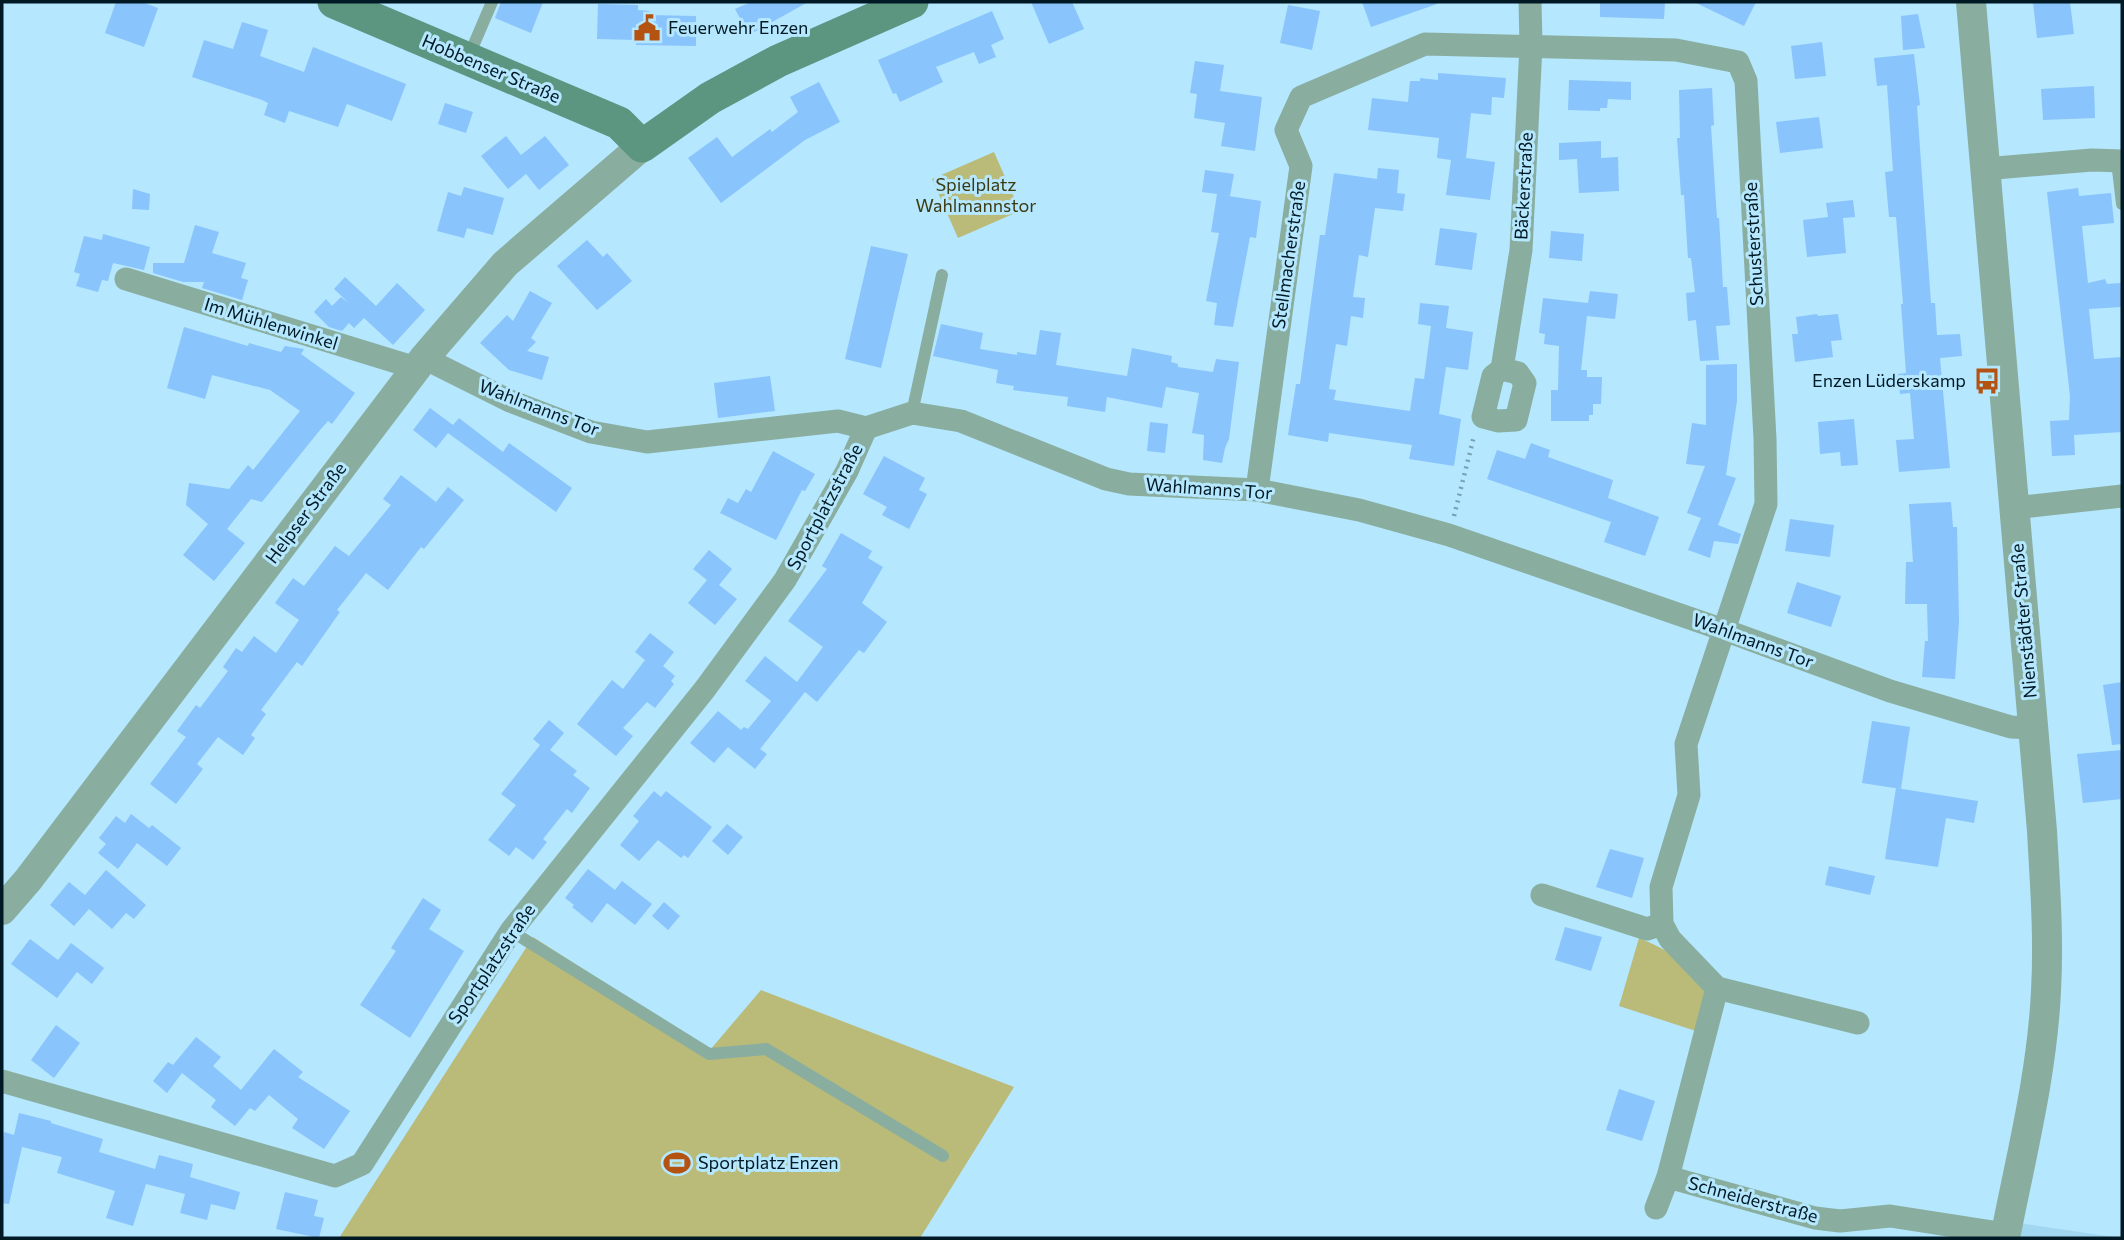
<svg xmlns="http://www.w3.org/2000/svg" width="2124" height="1240" viewBox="0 0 2124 1240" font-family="Commissioner,sans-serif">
  <rect width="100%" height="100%" fill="#b5e7fe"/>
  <polygon fill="#a1d7f1" points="2019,1223 2120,1238 2016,1238"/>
  <g fill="#baba79">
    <polygon points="994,152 1020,211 958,238 932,179"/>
    <polygon points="533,937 710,1050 761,990 1014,1087 920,1238 339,1238"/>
    <path d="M 1639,938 C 1660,946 1702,968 1706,993 C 1708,1004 1701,1021 1699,1032 L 1619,1006 Z"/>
  </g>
  <g fill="#89c4fc">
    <polygon points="116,2 142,2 158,8 144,47 105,33"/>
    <polygon points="501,2 543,2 531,33 495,18"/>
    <polygon points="751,2 808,2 749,35 735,9"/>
    <polygon points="1031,2 1072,2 1084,29 1049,44"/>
    <polygon points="1362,2 1436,2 1437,4 1371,27"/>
    <polygon points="1600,2 1665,2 1664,19 1600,17"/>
    <polygon points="1694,2 1756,2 1744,26"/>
    <polygon points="2033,2 2070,2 2074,34 2037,38"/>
    <polygon points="598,4 638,5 638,10 649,11 649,15 696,16 696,46 636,45 636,40 597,39"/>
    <polygon points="1288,5 1320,11 1312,50 1280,43"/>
    <polygon points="992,11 1004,39 991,45 996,57 979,64 974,52 936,67 943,82 900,102 896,93 893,94 878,60"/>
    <polygon points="1918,14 1925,48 1903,50 1901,16"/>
    <polygon points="242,22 268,30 260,56 304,72 313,47 406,84 392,121 347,104 338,127 289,111 285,123 264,115 268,103 262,100 192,77 204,40 233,49"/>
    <polygon points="1822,42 1826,76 1795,79 1791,46"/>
    <polygon points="1914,54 1920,105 1917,106 1931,303 1935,303 1937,335 1960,334 1962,356 1940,358 1950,468 1899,472 1896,440 1914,439 1910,393 1900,394 1898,374 1906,373 1901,304 1903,304 1896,217 1889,217 1885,172 1893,171 1887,85 1877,86 1874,58"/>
    <polygon points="1195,61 1224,65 1220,91 1262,97 1255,151 1221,146 1225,123 1194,118 1197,94 1190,93"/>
    <polygon points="1438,73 1506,78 1504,98 1492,97 1491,115 1471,113 1466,158 1495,162 1490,200 1446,195 1451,160 1437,158 1439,138 1368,130 1372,98 1408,102 1410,81 1420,81 1420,78 1438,80"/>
    <polygon points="1569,80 1631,82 1631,100 1608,99 1607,108 1600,108 1600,111 1568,110"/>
    <polygon points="819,82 840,122 805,140 721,203 688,158 717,137 732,157 770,129 772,132 798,112 790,97"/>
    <polygon points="2094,86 2095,118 2043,120 2041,89"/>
    <polygon points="1712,88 1714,125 1711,126 1717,218 1719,218 1723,287 1727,287 1730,325 1716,326 1719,360 1700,361 1696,320 1688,321 1686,293 1695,292 1691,258 1688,258 1684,195 1681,195 1677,138 1680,138 1679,90"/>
    <polygon points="445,103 473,112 466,133 438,124"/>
    <polygon points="1819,117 1823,148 1780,153 1776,122"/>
    <polygon points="506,136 521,155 545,136 569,165 539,190 526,174 508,189 481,156"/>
    <polygon points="1601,141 1601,158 1618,157 1619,191 1579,193 1577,159 1559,160 1559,143"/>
    <polygon points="1378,168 1399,170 1397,193 1405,194 1403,211 1375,208 1368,257 1359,255 1353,297 1365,298 1363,318 1351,316 1347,346 1336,344 1329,389 1336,390 1334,400 1410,411 1415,378 1424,379 1431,326 1418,324 1420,303 1449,306 1446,328 1473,332 1468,370 1446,367 1439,414 1461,419 1454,466 1409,459 1412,445 1329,433 1328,442 1288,435 1296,384 1300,384 1320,235 1325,235 1334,173 1377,179"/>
    <polygon points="1205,170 1234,174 1230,196 1222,195 1261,201 1256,238 1250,237 1233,327 1214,325 1217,303 1206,301 1219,233 1211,232 1217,194 1202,192"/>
    <polygon points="464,187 504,198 493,235 467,228 464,238 437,231 448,192 461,196"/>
    <polygon points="2078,188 2079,196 2111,193 2114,223 2082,226 2088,283 2105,279 2107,284 2122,283 2122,307 2089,309 2094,359 2122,357 2122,432 2074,435 2075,455 2052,456 2050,421 2069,420 2070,396 2047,192"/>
    <polygon points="133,189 150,194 149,210 132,209"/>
    <polygon points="1853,200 1855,217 1843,218 1846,253 1807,257 1803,220 1828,217 1826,203"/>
    <polygon points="195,225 219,232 212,253 246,263 241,278 248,280 242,300 202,288 204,282 183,282 153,273 153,263 184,263"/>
    <polygon points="1440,228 1477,233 1472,270 1435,265"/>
    <polygon points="1551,231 1584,234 1582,261 1549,258"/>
    <polygon points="103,234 150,247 144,270 113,263 108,281 102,280 98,292 76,286 80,274 74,272 84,236 102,240"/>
    <polygon points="587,240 603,257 607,253 632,281 597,310 557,266"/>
    <polygon points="871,246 908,254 881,368 845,359"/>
    <polygon points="345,277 376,306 397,283 425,310 393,345 364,318 354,328 349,323 342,331 329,327 314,312 326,299 332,306 341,297 349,303 334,289"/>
    <polygon points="530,291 552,303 531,338 536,342 527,351 549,357 542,380 509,370 480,343 507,315 513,321"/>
    <polygon points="1590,291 1618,294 1615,319 1587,316 1581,370 1587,370 1587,377 1602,377 1601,404 1593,404 1593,415 1589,415 1589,421 1551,421 1551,390 1558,390 1559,346 1544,344 1545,334 1539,333 1543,298 1588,303"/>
    <polygon points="1817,314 1818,316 1838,314 1842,340 1831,341 1833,357 1795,362 1792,334 1798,334 1796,317"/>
    <polygon points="941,324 983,333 980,349 1017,355 1017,352 1036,355 1040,330 1061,333 1056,365 1127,376 1132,348 1172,356 1171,362 1178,364 1178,367 1213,372 1216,359 1239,362 1229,439 1225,448 1222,463 1203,460 1204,435 1192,433 1199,393 1166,387 1162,408 1107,397 1105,412 1067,406 1068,397 1013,390 1014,386 996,383 998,370 933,356"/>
    <polygon points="184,327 248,346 249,343 281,352 285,346 304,349 301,354 355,393 332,424 328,421 320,430 262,502 251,499 227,529 245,543 214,581 183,555 208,524 186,505 189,483 229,489 248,465 253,470 300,411 270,390 212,375 205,399 167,388"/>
    <polygon points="1737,364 1737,401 1726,475 1736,478 1718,525 1741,534 1738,544 1714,541 1710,558 1688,550 1701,518 1687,513 1705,466 1686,464 1692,423 1706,425 1706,365"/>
    <polygon points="770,376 775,411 718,418 714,383"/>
    <polygon points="430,408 453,425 459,418 503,452 509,443 572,488 556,512 448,433 436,448 413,430"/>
    <polygon points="1854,419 1858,465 1841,466 1840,452 1820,454 1818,422"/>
    <polygon points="1150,422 1168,424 1165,453 1147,451"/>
    <polygon points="1531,443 1550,450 1548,457 1613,480 1608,498 1659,517 1645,556 1604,542 1611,522 1487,479 1497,450 1525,459"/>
    <polygon points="773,451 815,474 805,491 802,490 776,540 720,513 728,498 738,503 746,489 751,492"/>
    <polygon points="884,456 925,478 919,490 927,494 909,529 882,515 887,507 863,494"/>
    <polygon points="401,475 436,502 448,487 464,500 424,549 421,547 388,590 366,573 337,610 340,612 302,666 297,662 261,710 266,714 251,735 255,738 243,755 218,737 197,764 203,769 176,804 150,784 186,737 177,731 196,705 200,708 228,671 223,667 236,648 242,652 254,636 276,653 299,620 275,603 293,578 304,586 335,546 349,556 391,505 383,499"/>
    <polygon points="1951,502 1953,527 1957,527 1959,621 1955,679 1922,677 1925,641 1928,641 1927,604 1905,604 1906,562 1913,562 1909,504"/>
    <polygon points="1790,519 1834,525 1830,557 1785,551"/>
    <polygon points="841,533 872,551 868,558 883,567 862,603 887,622 864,653 859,650 817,702 805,692 760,749 767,754 755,769 728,747 714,763 690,743 718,711 741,730 744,727 748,729 771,701 745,681 765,656 797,682 823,647 788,621 827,569 822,566"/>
    <polygon points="709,550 732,569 719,585 737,599 715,625 688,603 707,580 693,569"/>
    <polygon points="1797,582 1841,596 1831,627 1787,613"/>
    <polygon points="650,633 674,652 663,666 675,676 671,681 674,684 655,708 647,702 623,728 633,736 616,756 577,724 612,680 623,689 645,660 635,652"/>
    <polygon points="2122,682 2122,744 2112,745 2103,685"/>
    <polygon points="549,720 564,733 550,750 577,771 573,775 590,788 572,813 567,809 543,839 547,842 533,860 516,847 509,856 488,840 516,805 501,794 540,745 533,739"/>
    <polygon points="1872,721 1910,727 1901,789 1862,783"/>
    <polygon points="2122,750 2122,799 2083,803 2077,754"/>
    <polygon points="1896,788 1978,801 1974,823 1946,818 1938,867 1885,859"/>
    <polygon points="654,791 661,797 666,791 712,827 688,858 684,855 681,858 658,840 639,861 620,845 639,821 633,816"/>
    <polygon points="131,814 149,828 152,825 181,848 167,866 137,843 118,869 98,853 106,844 99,838 116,816 125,823"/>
    <polygon points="727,824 743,837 728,855 712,841"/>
    <polygon points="1610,849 1644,858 1632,898 1596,887"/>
    <polygon points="1829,866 1875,876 1870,895 1825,885"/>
    <polygon points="588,869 615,890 622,881 652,904 635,925 607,903 592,923 572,907 574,905 565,898"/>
    <polygon points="106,870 146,905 134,919 126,913 112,929 89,909 74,926 50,905 69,882 85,895"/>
    <polygon points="423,898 441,910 429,929 464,951 410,1038 360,1005 396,951 391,948"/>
    <polygon points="664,902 680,916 668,930 652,916"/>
    <polygon points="1565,927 1602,937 1591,971 1555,960"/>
    <polygon points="30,939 58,960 71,943 104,968 92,984 77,972 57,998 11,964"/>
    <polygon points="56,1025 80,1043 54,1078 31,1060"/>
    <polygon points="196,1037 221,1057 213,1066 241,1090 274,1049 303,1072 298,1077 350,1111 324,1149 292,1128 298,1119 269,1095 255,1111 250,1108 235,1126 211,1107 216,1100 182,1073 167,1093 153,1081 168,1062 173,1065"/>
    <polygon points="1619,1089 1655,1101 1642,1141 1606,1130"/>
    <polygon points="19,1113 51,1121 51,1123 103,1139 99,1152 155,1169 159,1155 193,1164 190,1177 240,1192 235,1210 211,1204 207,1220 180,1213 185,1194 146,1184 133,1226 106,1218 115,1191 57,1173 62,1157 22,1147 9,1204 2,1203 2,1142 4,1132 14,1135"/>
    <polygon points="285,1192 318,1200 314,1216 324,1218 319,1238 276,1229"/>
  </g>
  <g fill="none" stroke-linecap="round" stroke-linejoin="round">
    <polyline stroke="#77a1b3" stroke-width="4.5" stroke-dasharray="2 5" stroke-linecap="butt" points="1454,516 1474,436"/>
    <g stroke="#89ae9f" stroke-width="12">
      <polyline points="468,58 492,2"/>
      <polyline points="2117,161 2122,204"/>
      <polyline points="912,413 942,275"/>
      <polyline points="511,931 709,1054 766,1049 943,1156"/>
    </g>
    <g stroke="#89ae9f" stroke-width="23">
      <polyline points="1984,169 2092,160 2122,161"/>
      <polyline points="126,279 416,368"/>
      <polyline points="424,358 510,401 591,432 647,442 838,421 866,428 912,413 961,421 1106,479 1129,484 1257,490 1359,510 1449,535 1724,630 1890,691 2011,727 2033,728"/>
      <polyline points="1502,369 1518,373 1525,383 1516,420 1498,421 1483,417 1493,376 1502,369 1521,250 1531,45 1530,2"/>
      <polyline points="1257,490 1301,166 1286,130 1301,97 1425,44 1676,50 1738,62 1746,81 1765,439 1766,504 1686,744 1689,795 1661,887 1662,924 1670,939 1717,988 1668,1177 1656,1208"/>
      <polyline points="2014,508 2122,496"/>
      <polyline points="1542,895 1647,929 1662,924"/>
      <polyline points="1717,988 1858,1023"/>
      <polyline points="2,1081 335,1176 362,1164 511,931 705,689 785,580 847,471 866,428"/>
      <polyline points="1668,1177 1815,1218 1840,1221 1890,1216 2006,1234"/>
    </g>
    <g stroke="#89ae9f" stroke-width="30">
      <path d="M 1971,2 L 2042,831 C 2045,885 2049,938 2046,991 C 2042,1075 2021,1156 2005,1238"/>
      <polyline points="2,910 28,880 424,358 505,264 642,146"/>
    </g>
    <polyline stroke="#5c9580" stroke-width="33" points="334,2 619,123 642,146 710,98 778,61 912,2"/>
  </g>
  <defs>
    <g id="civic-bare" transform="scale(2.1)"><path d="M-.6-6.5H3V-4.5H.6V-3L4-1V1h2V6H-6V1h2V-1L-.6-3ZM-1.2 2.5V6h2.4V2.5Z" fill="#b45311" stroke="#b5e7fe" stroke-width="2.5" paint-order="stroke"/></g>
    <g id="bus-bare" transform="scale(2.1)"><path d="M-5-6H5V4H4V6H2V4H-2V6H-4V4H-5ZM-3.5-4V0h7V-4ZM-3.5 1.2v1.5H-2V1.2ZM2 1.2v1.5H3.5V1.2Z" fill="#b45311" stroke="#b5e7fe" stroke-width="2.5" paint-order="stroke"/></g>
    <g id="stadium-bare" transform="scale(2.1)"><path d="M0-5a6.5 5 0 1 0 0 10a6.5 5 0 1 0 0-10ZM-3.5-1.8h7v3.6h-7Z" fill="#b45311" stroke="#b5e7fe" stroke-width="2.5" paint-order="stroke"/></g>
  </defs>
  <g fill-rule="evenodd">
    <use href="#civic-bare" x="647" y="28"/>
    <use href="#bus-bare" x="1987" y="381"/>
    <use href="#stadium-bare" x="677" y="1163"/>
  </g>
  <g text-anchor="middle" stroke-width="6" stroke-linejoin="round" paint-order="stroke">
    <g font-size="18" fill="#001924" stroke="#b5e7fe" text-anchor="start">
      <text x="668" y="34">Feuerwehr Enzen</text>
      <text x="1966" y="387" text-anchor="end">Enzen Lüderskamp</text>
      <text x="698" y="1169">Sportplatz Enzen</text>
    </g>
    <g font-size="18" fill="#001924" stroke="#b5e7fe">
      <text transform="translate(491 69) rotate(23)" y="6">Hobbenser Straße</text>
      <text transform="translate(1524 186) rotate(-87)" y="6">Bäckerstraße</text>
      <text transform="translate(1754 244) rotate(-93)" y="6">Schusterstraße</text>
      <text transform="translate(1289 255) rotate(-82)" y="6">Stellmacherstraße</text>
      <text transform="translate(271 324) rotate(17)" y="6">Im Mühlenwinkel</text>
      <text transform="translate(539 408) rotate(21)" y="6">Wahlmanns Tor</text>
      <text transform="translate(1209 489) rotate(4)" y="6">Wahlmanns Tor</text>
      <text transform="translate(825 507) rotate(-62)" y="6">Sportplatzstraße</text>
      <text transform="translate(306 513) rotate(-53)" y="6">Helpser Straße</text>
      <text transform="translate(2024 621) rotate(-95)" y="6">Nienstädter Straße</text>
      <text transform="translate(1753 641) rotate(20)" y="6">Wahlmanns Tor</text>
      <text transform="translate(492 964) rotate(-56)" y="6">Sportplatzstraße</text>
      <text transform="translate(1753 1200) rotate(15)" y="6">Schneiderstraße</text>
    </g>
    <g font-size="18" fill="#3b3a11" stroke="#b5e7fe">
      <text x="976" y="191">Spielplatz<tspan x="976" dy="21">Wahlmannstor</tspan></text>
    </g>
  </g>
  <rect width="2124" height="1240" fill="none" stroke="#001924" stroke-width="7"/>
</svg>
